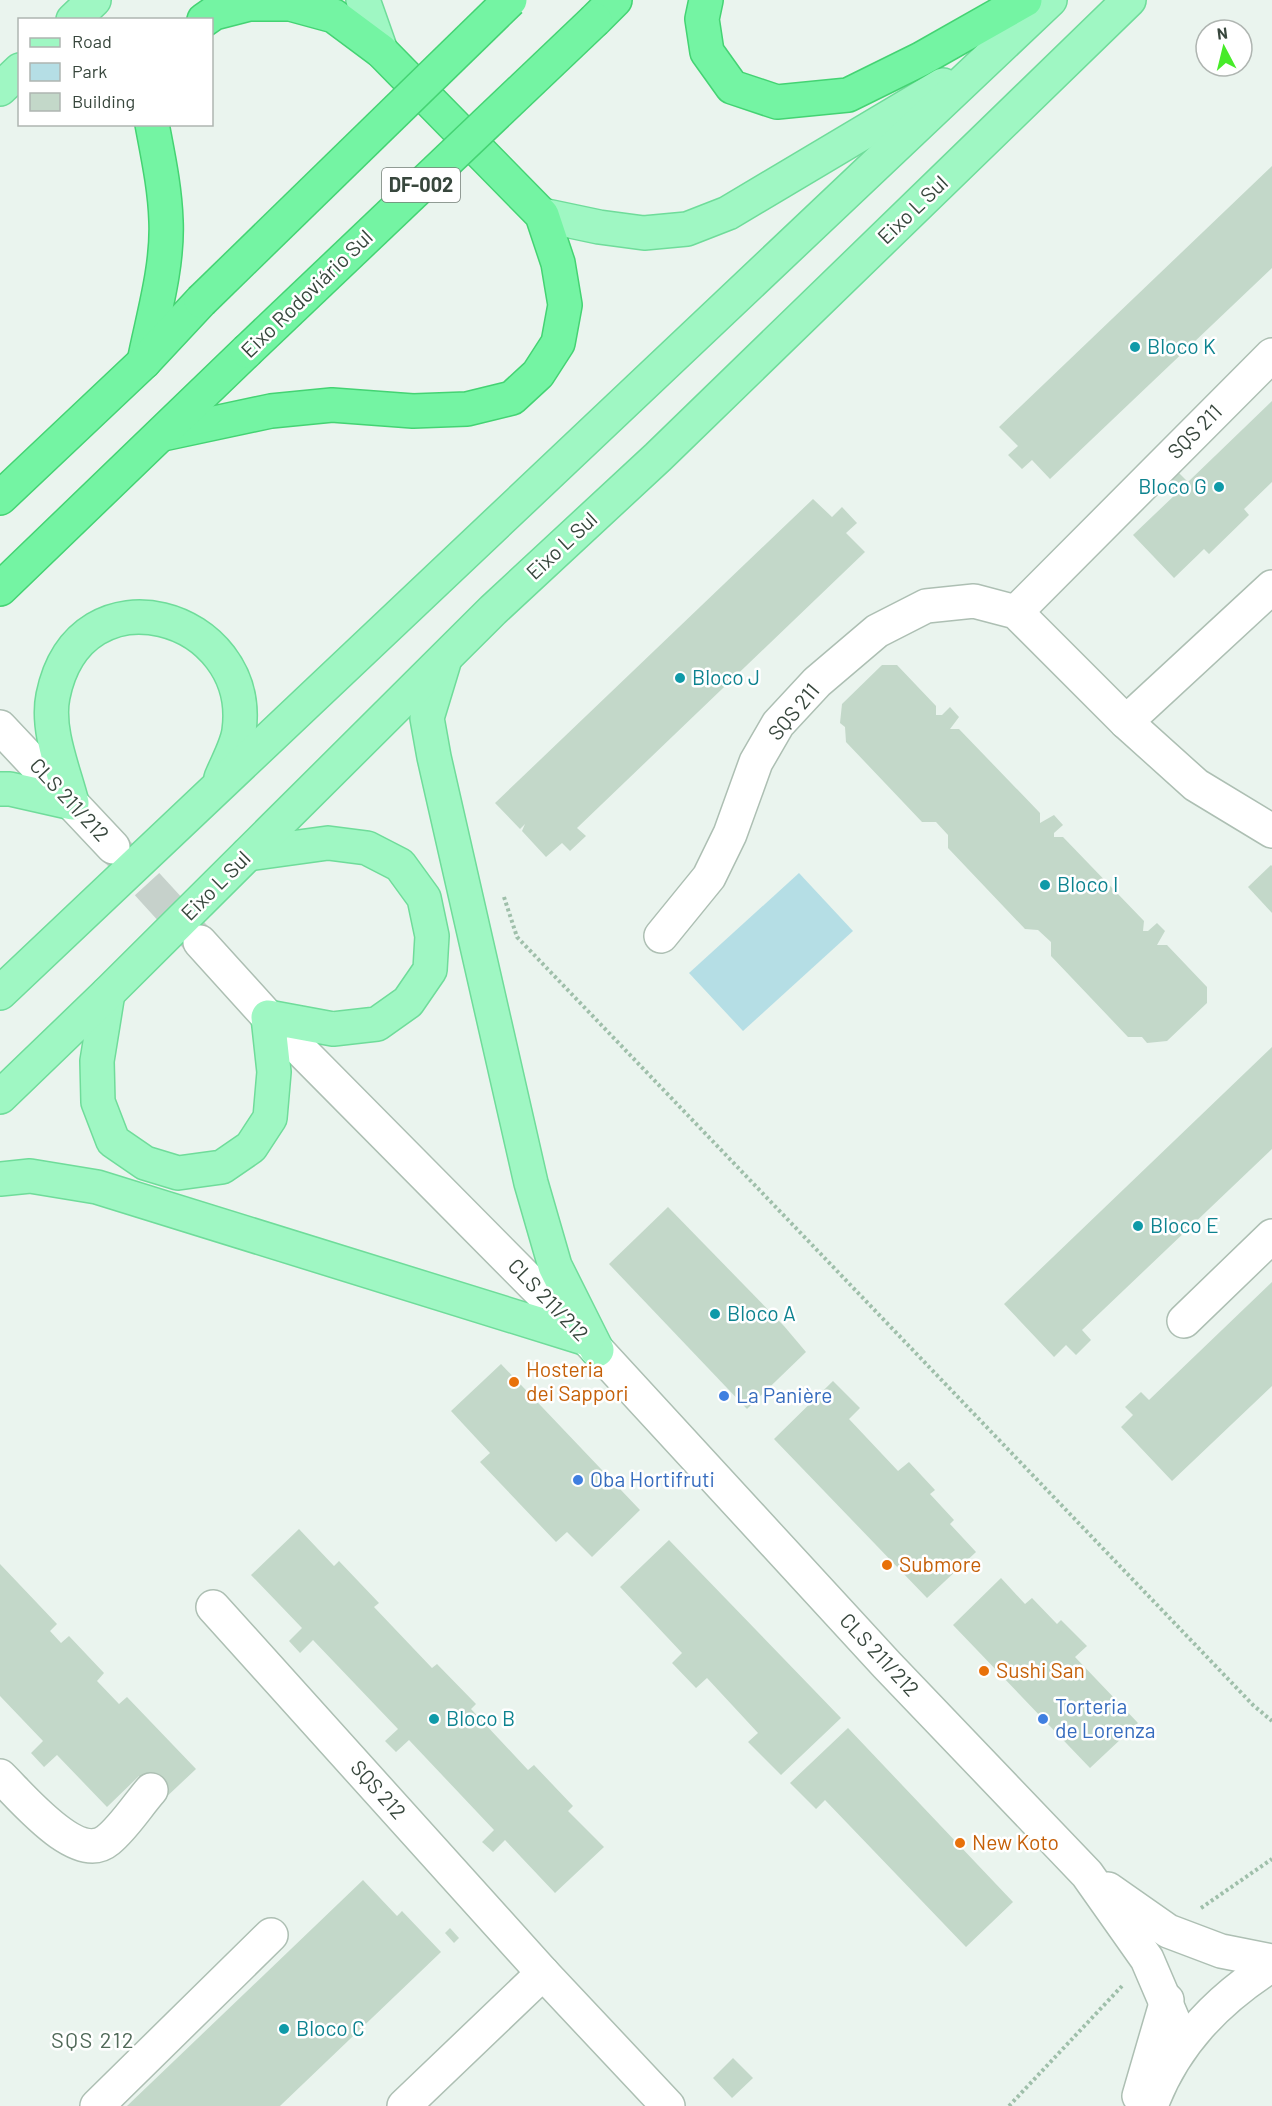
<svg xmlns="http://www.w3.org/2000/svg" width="1272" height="2106" viewBox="0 0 1272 2106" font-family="Barlow,sans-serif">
  <rect width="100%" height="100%" fill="#eaf4ee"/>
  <polygon fill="#b5dee5" points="799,873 853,931 743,1031 689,973"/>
  <g fill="#c3d8c9">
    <polygon points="1272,166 1272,268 1050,479 1032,460 1022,469 1008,455 1018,446 999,427"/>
    <polygon points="1272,401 1272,482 1244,509 1249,515 1209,554 1204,549 1174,578 1133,535 1177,493 1164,480 1175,469 1188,482"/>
    <polygon points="813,499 832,517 842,507 857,523 846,533 865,552 577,828 586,836 570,851 562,843 546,857 522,831 525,824 520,829 495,803"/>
    <polygon points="882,665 897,665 936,706 936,715 942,715 950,707 959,717 950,729 959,729 1040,813 1040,823 1054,815 1063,825 1054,833 1054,837 1063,837 1144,921 1143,931 1148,931 1157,923 1165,931 1157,945 1167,945 1207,987 1207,1003 1167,1041 1147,1043 1142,1037 1128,1037 1051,956 1051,942 1038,930 1025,929 948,848 948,835 936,822 922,822 846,742 845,727 840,723 842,704"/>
    <polygon points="1271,865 1272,866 1272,913 1248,887"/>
    <polygon points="1272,1047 1272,1149 1082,1330 1091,1340 1076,1355 1066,1345 1054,1357 1004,1304"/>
    <polygon points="668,1207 784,1326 806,1352 747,1409 609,1264"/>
    <polygon points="1272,1282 1272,1386 1172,1481 1121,1427 1133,1415 1125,1407 1141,1392 1149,1400"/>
    <polygon points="501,1364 640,1510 592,1557 567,1532 556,1542 480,1462 490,1453 451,1411"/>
    <polygon points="833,1381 860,1408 849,1419 898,1471 909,1462 935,1490 930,1494 954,1520 950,1524 976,1552 927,1598 774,1439"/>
    <polygon points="299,1529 334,1566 339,1561 379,1603 374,1607 432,1668 437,1664 476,1704 471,1709 528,1770 534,1765 573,1806 568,1811 604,1847 555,1893 505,1840 493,1852 482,1842 494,1830 409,1740 396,1752 385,1741 398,1729 313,1640 300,1653 289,1641 302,1628 251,1575"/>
    <polygon points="669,1540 841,1718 781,1775 748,1742 758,1733 707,1678 696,1688 672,1663 682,1653 620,1587"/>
    <polygon points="0,1564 57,1624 50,1631 61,1643 69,1636 104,1673 97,1681 119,1704 127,1697 196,1769 162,1801 139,1776 107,1807 57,1755 44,1767 31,1753 43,1741 0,1696"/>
    <polygon points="1001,1578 1025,1604 1032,1598 1057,1624 1061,1620 1087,1646 1075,1657 1138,1723 1090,1768 953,1625"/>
    <polygon points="848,1728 1013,1902 966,1947 825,1800 816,1809 790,1783"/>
    <polygon points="363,1880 397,1916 402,1911 441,1952 280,2106 127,2106"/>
    <polygon points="450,1928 459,1938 454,1943 445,1933"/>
    <polygon points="733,2058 753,2078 732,2098 713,2078"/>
  </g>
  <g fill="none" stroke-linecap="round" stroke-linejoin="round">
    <polyline stroke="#c6d1cb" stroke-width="33" stroke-dasharray="33 16" stroke-linecap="butt" points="114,848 200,942"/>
    <g stroke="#adbfb3" stroke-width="36">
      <g id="minor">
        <polyline points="1016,612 1272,355"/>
        <polyline points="1126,722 1272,587"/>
        <polyline points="0,727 113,847"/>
        <polyline points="661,936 709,877 730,834 756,762 778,724 817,682 877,631 926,606 974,601 1016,612 1126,722 1196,785 1272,831"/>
        <polyline points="200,942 268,1017 587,1339 887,1665 1087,1874 1147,1959 1183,2043"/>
        <polyline points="1184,1321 1272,1236"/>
        <polyline points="213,1607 543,1973"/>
        <path d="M 0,1776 C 21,1796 77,1866 108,1840 C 124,1827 137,1806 151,1790"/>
        <polyline points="1108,1889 1168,1931 1221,1951 1272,1961"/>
        <polyline points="1139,2096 1167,2000"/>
        <polyline points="97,2106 271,1935"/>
        <polyline points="404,2106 543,1973 668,2106"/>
        <path d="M 1151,2106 C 1174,2044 1217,2000 1272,1965"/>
      </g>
    </g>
    <g stroke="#6fdc9a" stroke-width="36">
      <g id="major">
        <polyline points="363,0 381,51"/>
        <polyline points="73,20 94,0"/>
        <polyline points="0,89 20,70"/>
        <polyline points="542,215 599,227 644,233 687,229 728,213 943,85"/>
        <polyline points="444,662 427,718 434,757 531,1183 555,1266 597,1350"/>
        <path d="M 0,789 L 10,789 L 72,803 C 64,771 46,730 53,696 C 80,563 255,614 239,731 C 237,746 227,763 221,778"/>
        <polyline points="0,993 1050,0"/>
        <polyline points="108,993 97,1061 98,1102 113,1141 145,1163 178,1173 222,1167 251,1147 270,1118 274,1072 268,1017 333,1029 377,1024 408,1002 430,970 432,936 424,898 400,865 367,848 328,843 248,854"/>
        <polyline points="0,1097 108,993 493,610 658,457 1129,0"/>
        <polyline points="0,1179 30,1176 97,1187 587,1339"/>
      </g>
    </g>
    <g stroke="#44d373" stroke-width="36">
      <g id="highway">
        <polyline points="706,0 702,19 707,52 732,87 777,102 848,95 921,59 1025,0"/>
        <polyline points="595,20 615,0"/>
        <path d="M 144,362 C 153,317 168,267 166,221 C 165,188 158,156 152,124"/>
        <polyline points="163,434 271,411 332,405 413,411 467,409 512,398 538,374 558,343 565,305 558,263 542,215 381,51 334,16 290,4 249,4 214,13 204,20"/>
        <polyline points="0,498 144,362 201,301"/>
        <polyline points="0,589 247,351"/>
      </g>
    </g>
    <g stroke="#9fbfaa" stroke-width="4" stroke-dasharray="3 3" stroke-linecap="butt">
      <polyline points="504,897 517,937 1253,1705 1272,1721"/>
      <polyline points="1201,1908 1272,1859"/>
      <polyline points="1009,2106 1122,1986"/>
    </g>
    <use href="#minor" stroke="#fff" stroke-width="33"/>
    <use href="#major" stroke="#9ff7c3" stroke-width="33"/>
    <use href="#highway" stroke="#74f4a3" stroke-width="33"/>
    <g stroke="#44d373" stroke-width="36" stroke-linecap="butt">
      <g id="highway-bridge">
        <polyline points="201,301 510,0"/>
        <polyline points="247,351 595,20"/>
      </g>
    </g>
    <use href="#highway-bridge" stroke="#74f4a3" stroke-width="33"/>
  </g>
  <g fill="#0f9aa8" stroke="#fff" stroke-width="2">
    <circle cx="1135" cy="347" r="6"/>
    <circle cx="1219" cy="487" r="6"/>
    <circle cx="680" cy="678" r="6"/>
    <circle cx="1045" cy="885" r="6"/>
    <circle cx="1138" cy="1226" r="6"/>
    <circle cx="715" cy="1314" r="6"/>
    <circle cx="434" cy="1719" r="6"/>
    <circle cx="284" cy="2029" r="6"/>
  </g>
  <g fill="#e8710a" stroke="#fff" stroke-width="2">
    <circle cx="514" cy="1382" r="6"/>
    <circle cx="887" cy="1565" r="6"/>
    <circle cx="984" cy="1671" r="6"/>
    <circle cx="960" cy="1843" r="6"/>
  </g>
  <g fill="#3f7fe0" stroke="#fff" stroke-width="2">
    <circle cx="724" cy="1396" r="6"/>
    <circle cx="578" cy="1480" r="6"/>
    <circle cx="1043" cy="1719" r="6"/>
  </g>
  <g text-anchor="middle" stroke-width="5" stroke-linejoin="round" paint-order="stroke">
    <rect fill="#fff" stroke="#747e77" stroke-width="1.5" x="382" y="168" width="78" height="34" rx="4.5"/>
    <g font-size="20" font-weight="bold" fill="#38473d">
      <text x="421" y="192">DF-002</text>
    </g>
    <g font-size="21" fill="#38473d" stroke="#fff">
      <text transform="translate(913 210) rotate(-44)" y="7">Eixo L Sul</text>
      <text transform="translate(307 294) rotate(-44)" y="7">Eixo Rodoviário Sul</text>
      <text transform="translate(1195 432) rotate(-45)" y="7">SQS 211</text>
      <text transform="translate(562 546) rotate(-43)" y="7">Eixo L Sul</text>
      <text transform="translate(794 712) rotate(-50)" y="7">SQS 211</text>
      <text transform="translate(69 800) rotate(47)" y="7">CLS 211/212</text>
      <text transform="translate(216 886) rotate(-45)" y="7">Eixo L Sul</text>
      <text transform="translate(548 1300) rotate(46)" y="7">CLS 211/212</text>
      <text transform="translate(879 1655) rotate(47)" y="7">CLS 211/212</text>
      <text transform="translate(378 1790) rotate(48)" y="7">SQS 212</text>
    </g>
    <g font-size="21" fill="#0d838f" stroke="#fff" text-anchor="start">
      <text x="1147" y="354">Bloco K</text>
      <text x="1207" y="494" text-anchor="end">Bloco G</text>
      <text x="692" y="685">Bloco J</text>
      <text x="1057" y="892">Bloco I</text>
      <text x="1150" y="1233">Bloco E</text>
      <text x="727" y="1321">Bloco A</text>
      <text x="446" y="1726">Bloco B</text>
      <text x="296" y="2036">Bloco C</text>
    </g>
    <g font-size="21" fill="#c56008" stroke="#fff" text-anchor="start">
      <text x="526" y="1377">Hosteria<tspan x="526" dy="24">dei Sappori</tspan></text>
      <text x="899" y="1572">Submore</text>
      <text x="996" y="1678">Sushi San</text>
      <text x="972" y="1850">New Koto</text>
    </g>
    <g font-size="21" fill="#366cbe" stroke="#fff" text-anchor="start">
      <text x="736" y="1403">La Panière</text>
      <text x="590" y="1487">Oba Hortifruti</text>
      <text x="1055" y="1714">Torteria<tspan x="1055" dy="24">de Lorenza</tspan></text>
    </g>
    <g font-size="22" letter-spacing="1.5" fill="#506958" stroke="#fff">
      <text x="93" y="2048">SQS 212</text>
    </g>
  </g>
  <rect x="18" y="18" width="195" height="108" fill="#ffffff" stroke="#afb5b1" stroke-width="1.5"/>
  <rect x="30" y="38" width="30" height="9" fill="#9ff7c3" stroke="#afb5b1" stroke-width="1.5"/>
  <text x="72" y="48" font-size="18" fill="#38473d">Road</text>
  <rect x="30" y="63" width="30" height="18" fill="#b5dee5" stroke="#afb5b1" stroke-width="1.5"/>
  <text x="72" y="78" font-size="18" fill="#38473d">Park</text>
  <rect x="30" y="93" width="30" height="18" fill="#c3d8c9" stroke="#afb5b1" stroke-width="1.5"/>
  <text x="72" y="108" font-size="18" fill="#38473d">Building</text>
  <g transform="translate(1224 48) rotate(353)"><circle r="28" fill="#ffffff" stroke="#afb5b1" stroke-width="1.5"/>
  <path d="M0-4.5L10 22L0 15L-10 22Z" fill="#47eb29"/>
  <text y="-9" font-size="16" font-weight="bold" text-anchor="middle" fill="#38473d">N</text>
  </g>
</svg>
